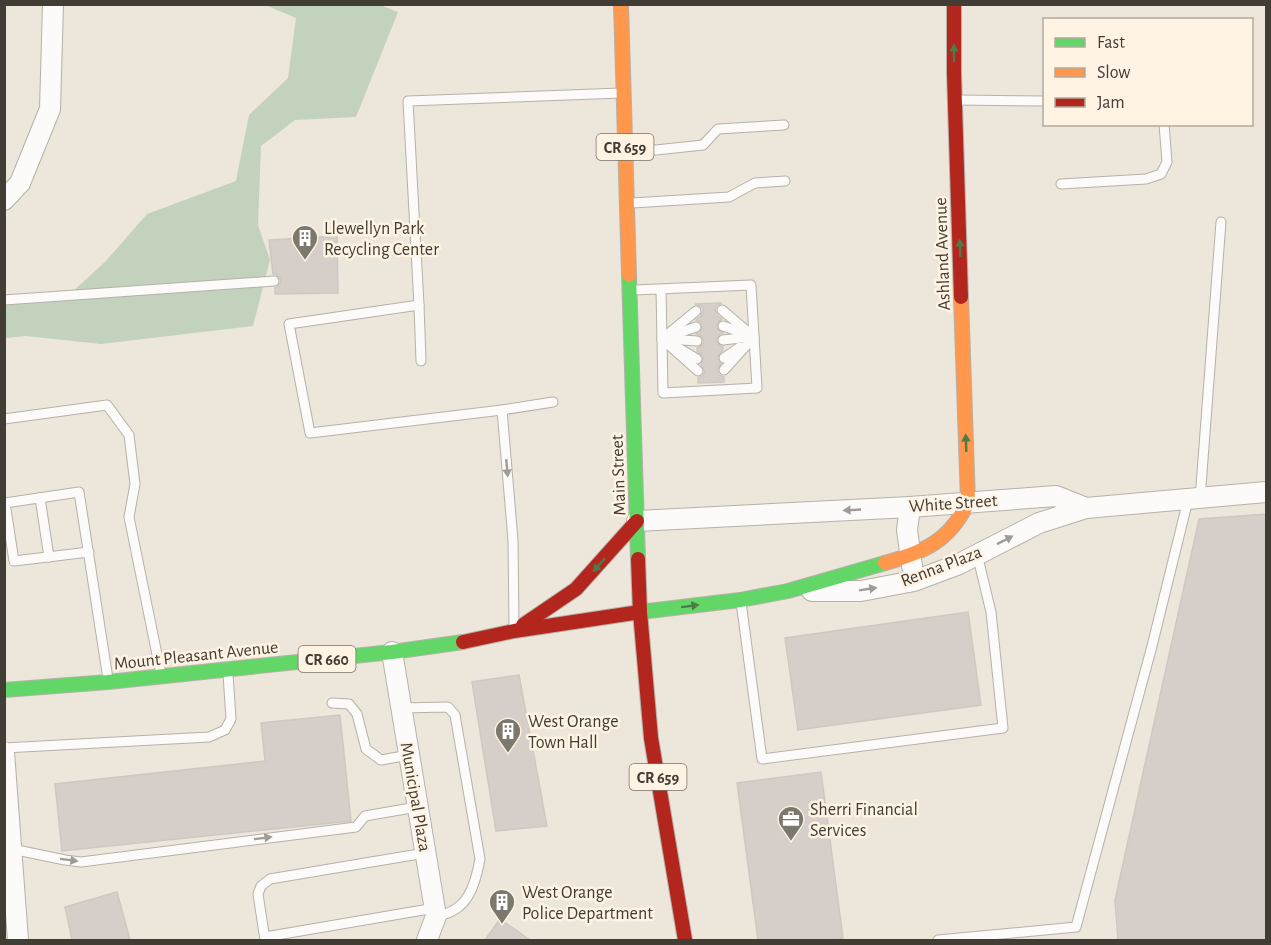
<svg xmlns="http://www.w3.org/2000/svg" width="1271" height="945" viewBox="0 0 1271 945" font-family="'Alegreya Sans',sans-serif">
  <rect width="100%" height="100%" fill="#ece6db"/>
  <polygon fill="#c2d2bd" points="265,5 380,5 398,12 356,117 295,120 261,146 258,225 270,260 253,326 101,344 26,336 5,338 5,298 71,293 106,261 147,214 236,181 249,115 288,78 296,18"/>
  <g fill="#d6cfc9" stroke="#cfc8c2" stroke-width="1.5">
    <polygon points="337,236 338,293 275,294 275,288 280,284 281,280 277,275 273,274 269,240"/>
    <polygon points="722,303 717,305 715,309 717,315 722,319 717,323 717,328 723,333 719,335 716,340 718,344 723,347 723,350 718,356 721,364 717,369 719,375 724,377 724,382 698,383 698,378 703,376 705,372 701,364 703,356 697,351 697,348 702,345 704,341 701,336 696,334 702,329 701,322 696,320 701,316 703,310 701,306 695,304"/>
    <polygon points="1266,514 1266,940 1118,940 1115,900 1199,519"/>
    <polygon points="968,612 981,705 798,730 785,638"/>
    <polygon points="519,675 547,826 496,831 472,682"/>
    <polygon points="340,715 351,821 62,851 55,784 265,761 261,723"/>
    <polygon points="821,772 843,938 829,940 758,940 737,783"/>
    <polygon points="117,892 130,940 72,940 65,907"/>
    <polygon points="500,919 530,940 485,940"/>
  </g>
  <g fill="none" stroke-linecap="round" stroke-linejoin="round">
    <g stroke="#b6b1a8" stroke-width="11">
      <g id="lane">
        <polyline points="957,100 1044,101"/>
        <polyline points="631,149 656,150 703,145 718,129 784,125"/>
        <polyline points="1061,184 1146,179 1161,174 1167,162 1164,124"/>
        <polyline points="632,203 729,197 755,183 785,181"/>
        <polyline points="634,290 751,285 757,388 663,393 661,289"/>
        <polyline points="4,300 274,281"/>
        <polyline points="419,305 421,361"/>
        <polyline points="722,310 754,337"/>
        <polyline points="723,326 749,335"/>
        <polyline points="670,336 696,327"/>
        <polyline points="662,339 698,371"/>
        <polyline points="662,339 696,311"/>
        <polyline points="668,339 697,341"/>
        <polyline points="723,340 749,337"/>
        <polyline points="677,347 697,359"/>
        <polyline points="724,358 740,347"/>
        <polyline points="724,370 754,337"/>
        <polyline points="553,402 502,410 310,433 289,324 419,305 408,101 621,93"/>
        <polyline points="502,410 513,540 514,626"/>
        <polyline points="4,419 107,405 129,435 135,484 129,517 161,674"/>
        <polyline points="40,498 49,557"/>
        <polyline points="1200,499 1221,222"/>
        <polyline points="89,552 14,561 5,503 79,492 108,679"/>
        <polyline points="741,602 762,759 1003,728 991,612 977,554"/>
        <polyline points="332,703 349,704 357,714 366,749 381,760 409,755"/>
        <path d="M 401,708 L 448,707 L 455,715 L 480,859 C 475,887 467,912 436,916"/>
        <polyline points="4,748 209,737 225,730 231,719 228,674"/>
        <polyline points="12,849 65,860 81,862 356,827 365,816 417,807"/>
        <polyline points="265,937 435,908"/>
        <polyline points="265,940 258,894 261,886 270,879 425,853"/>
        <polyline points="938,940 1076,927 1152,646 1188,500"/>
      </g>
    </g>
    <g stroke="#b6b1a8" stroke-width="22">
      <g id="street">
        <polyline points="4,200 20,183 50,109 53,4"/>
        <polyline points="910,507 907,530 912,566"/>
        <polyline points="637,521 910,507 1056,496 1086,508 1266,492"/>
        <polyline points="812,591 861,591 914,581 957,565 1039,523 1086,508"/>
        <polyline points="392,652 436,916 427,940"/>
        <polyline points="4,752 18,940"/>
      </g>
    </g>
    <g stroke="#b6b1a8" stroke-width="16">
      <g id="fast">
        <polyline points="629,275 638,559"/>
        <polyline points="640,612 740,600 788,591 885,563"/>
        <polyline points="4,690 108,682 392,652 463,642"/>
      </g>
    </g>
    <g stroke="#b6b1a8" stroke-width="16">
      <g id="slow">
        <polyline points="621,4 629,275"/>
        <path d="M 885,563 C 924,552 950,541 968,502 L 961,297"/>
      </g>
    </g>
    <g stroke="#b6b1a8" stroke-width="16">
      <g id="jam">
        <polyline points="954,4 954,73 961,297"/>
        <polyline points="638,559 640,612 651,738 685,940"/>
        <polyline points="523,625 576,589 637,521"/>
        <polyline points="463,642 514,631 640,612"/>
      </g>
    </g>
    <use href="#lane" stroke="#fcfbfa" stroke-width="9"/>
    <use href="#street" stroke="#fcfbfa" stroke-width="20"/>
    <use href="#fast" stroke="#63d668" stroke-width="14"/>
    <use href="#slow" stroke="#ff974d" stroke-width="14"/>
    <use href="#jam" stroke="#b3261e" stroke-width="14"/>
  </g>
  <defs><path id="oneway-solid" d="M-6-.8H1V-3.2L6.5 0L1 3.2V.8H-6Z" transform="scale(1.5)"/></defs>
  <g fill="#4f7a49">
    <use href="#oneway-solid" transform="translate(954 53) rotate(-90)"/>
    <use href="#oneway-solid" transform="translate(960 248) rotate(-92)"/>
    <use href="#oneway-solid" transform="translate(966 443) rotate(-92)"/>
    <use href="#oneway-solid" transform="translate(599 565) rotate(132)"/>
    <use href="#oneway-solid" transform="translate(690 606) rotate(-7)"/>
  </g>
  <g fill="#9e9c97">
    <use href="#oneway-solid" transform="translate(507 468) rotate(85)"/>
    <use href="#oneway-solid" transform="translate(852 510) rotate(177)"/>
    <use href="#oneway-solid" transform="translate(1005 540) rotate(-27)"/>
    <use href="#oneway-solid" transform="translate(868 589) rotate(-9)"/>
    <use href="#oneway-solid" transform="translate(263 838) rotate(-7)"/>
    <use href="#oneway-solid" transform="translate(69 860) rotate(7)"/>
  </g>
  <defs>
    <g id="building-pin" transform="scale(1.35)"><path d="M0 17L-7.5 6A9.5 9.5 0 1 1 7.5 6Z" fill="#7d786e" stroke="#fff4e4"/><path d="M-4-6H4V6H1V3H-1V6H-4ZM-2.5-4.3h1.7v1.8h-1.7ZM.8-4.3h1.7v1.8H.8ZM-2.5-1h1.7V.8h-1.7ZM.8-1h1.7V.8H.8Z" fill="#fff"/></g>
    <g id="office-pin" transform="scale(1.35)"><path d="M0 17L-7.5 6A9.5 9.5 0 1 1 7.5 6Z" fill="#7d786e" stroke="#fff4e4"/><path d="M-6-3h4V-5.5h4V-3h4V5H-6ZM-1-4.5V-3h2v-1.5ZM-6 0V1H6V0Z" fill="#fff"/></g>
  </defs>
  <g fill-rule="evenodd">
    <use href="#building-pin" x="305" y="238"/>
    <use href="#building-pin" x="508" y="731"/>
    <use href="#office-pin" x="791" y="819"/>
    <use href="#building-pin" x="502" y="902"/>
  </g>
  <g text-anchor="middle" stroke-width="5" stroke-linejoin="round" paint-order="stroke">
    <g fill="#fff4e4" stroke="#7a7369" stroke-width="1.5">
      <rect x="596.5" y="134" width="57" height="26" rx="4.5"/>
      <rect x="298.5" y="646" width="57" height="26" rx="4.5"/>
      <rect x="629.5" y="764" width="57" height="26" rx="4.5"/>
    </g>
    <g font-size="16" font-weight="bold" fill="#413c34">
      <text x="625" y="153">CR 659</text>
      <text x="327" y="665">CR 660</text>
      <text x="658" y="783">CR 659</text>
    </g>
    <g font-size="18" fill="#413c34" stroke="#fff4e4" text-anchor="start">
      <text x="324" y="234">Llewellyn Park<tspan x="324" dy="21">Recycling Center</tspan></text>
      <text x="528" y="727">West Orange<tspan x="528" dy="21">Town Hall</tspan></text>
      <text x="810" y="815">Sherri Financial<tspan x="810" dy="21">Services</tspan></text>
      <text x="522" y="898">West Orange<tspan x="522" dy="21">Police Department</tspan></text>
    </g>
    <g font-size="18" fill="#413c34" stroke="#fff4e4">
      <text transform="translate(942 254) rotate(-92)" y="6">Ashland Avenue</text>
      <text transform="translate(618 475) rotate(-92)" y="6">Main Street</text>
      <text transform="translate(953 503) rotate(-4)" y="6">White Street</text>
      <text transform="translate(941 566) rotate(-21)" y="6">Renna Plaza</text>
      <text transform="translate(196 655) rotate(-6)" y="6">Mount Pleasant Avenue</text>
      <text transform="translate(416 797) rotate(80)" y="6">Municipal Plaza</text>
    </g>
  </g>
  <rect width="1271" height="945" fill="none" stroke="#413c34" stroke-width="12"/>
  <rect x="1043" y="18" width="210" height="108" fill="#fff4e4" stroke="#b3aa9e" stroke-width="1.5"/>
  <rect x="1055" y="38" width="30" height="9" fill="#63d668" stroke="#b3aa9e" stroke-width="1.5"/>
  <text x="1097" y="48" font-size="18" fill="#413c34">Fast</text>
  <rect x="1055" y="68" width="30" height="9" fill="#ff974d" stroke="#b3aa9e" stroke-width="1.5"/>
  <text x="1097" y="78" font-size="18" fill="#413c34">Slow</text>
  <rect x="1055" y="98" width="30" height="9" fill="#b3261e" stroke="#b3aa9e" stroke-width="1.5"/>
  <text x="1097" y="108" font-size="18" fill="#413c34">Jam</text>
</svg>
